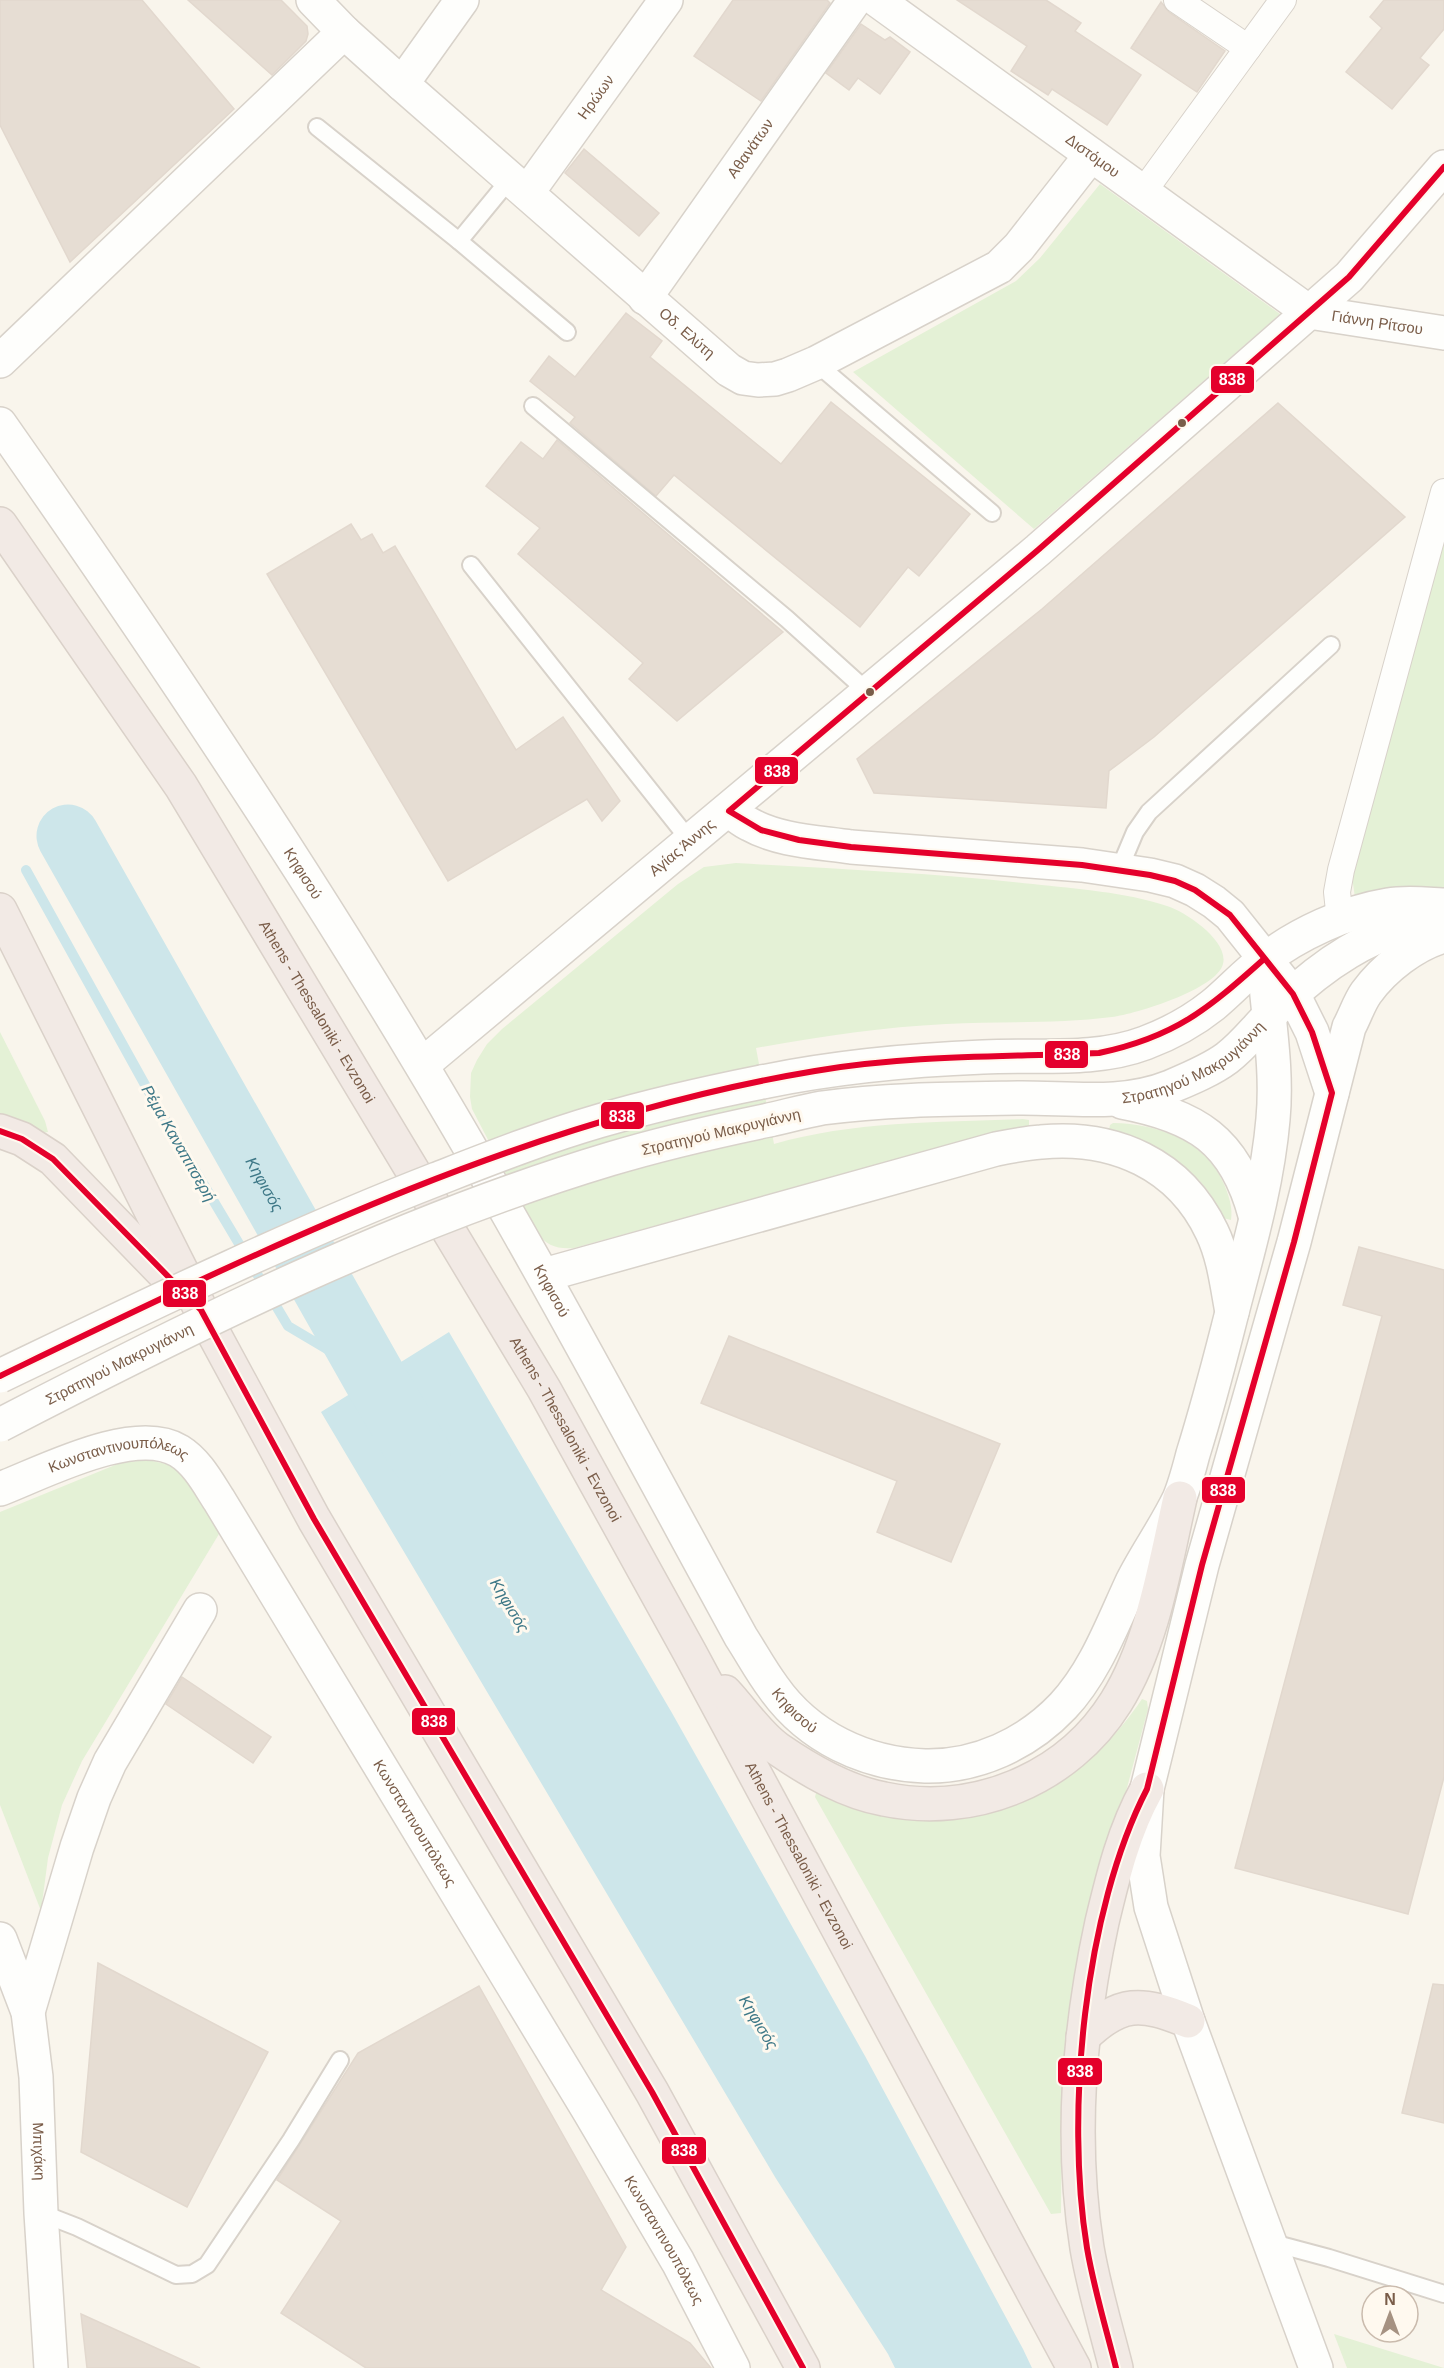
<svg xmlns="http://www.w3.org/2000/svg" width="1444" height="2368" viewBox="0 0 1444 2368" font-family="Arial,sans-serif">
  <rect width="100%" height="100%" fill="#f9f5ec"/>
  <g fill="#e4f1d6">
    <polygon points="1100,184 1280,314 1034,529 853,372 1016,281 1040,258"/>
    <polygon points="1444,540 1444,893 1355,898 1352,876"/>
    <path d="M 736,863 C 835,869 934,873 1033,884 C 1077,889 1125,892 1167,906 C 1186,912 1229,941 1223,964 C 1217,989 1136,1014 1112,1017 C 1058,1024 1001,1021 946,1024 C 882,1027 819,1037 756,1048 L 774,1144 C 852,1121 942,1122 1023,1119 L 1029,1120 L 1029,1126 L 1025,1127 L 991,1134 L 574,1248 C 556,1249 547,1246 536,1232 L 472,1109 L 470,1097 L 471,1073 L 477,1060 L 487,1044 L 502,1029 L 678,884 L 704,867 Z"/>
    <polygon points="0,1032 45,1121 48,1132 41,1133 0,1113"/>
    <path d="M 1113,1123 C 1158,1124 1205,1140 1224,1184 C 1229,1196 1233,1208 1231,1220 L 1223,1218 C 1205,1170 1156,1144 1109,1130 L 1110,1125 Z"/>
    <polygon points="148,1460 175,1466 193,1481 222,1529 82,1761 62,1805 48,1858 41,1911 0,1805 0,1512 120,1463"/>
    <path d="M 1142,1699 L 1147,1701 L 1148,1709 L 1091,1923 L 1062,2116 L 1061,2213 L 1051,2214 L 815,1797 L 816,1793 L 1054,1786 C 1091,1761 1116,1737 1142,1699 Z"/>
    <polygon points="1334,2334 1444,2368 1347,2368"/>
  </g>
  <polygon fill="#cde6ea" points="449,1332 672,1713 865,2056 1023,2349 1032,2368 895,2368 888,2354 775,2177 321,1412"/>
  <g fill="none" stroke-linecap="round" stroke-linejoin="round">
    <polyline stroke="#cde6ea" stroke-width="10" points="26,870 154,1101 288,1326 374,1377"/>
    <path stroke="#cde6ea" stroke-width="63" id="s1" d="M 68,836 L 374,1377 L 419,1453"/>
  </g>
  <g fill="#e6ddd3" stroke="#e2d8ce" stroke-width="1.5">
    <polygon points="0,0 142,0 234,109 70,262 0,125"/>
    <polygon points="188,0 281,0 307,26 308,34 306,41 272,75"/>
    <polygon points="733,0 827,0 830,3 761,101 694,56"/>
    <polygon points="957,0 1046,0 1081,23 1075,31 1141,75 1107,125 1052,89 1048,95 1011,71 1027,46"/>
    <polygon points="1384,0 1444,0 1444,29 1420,58 1429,65 1392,109 1346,72 1382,28 1370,17"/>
    <polygon points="1161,2 1169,12 1225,51 1197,92 1131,48"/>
    <polygon points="861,24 885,40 890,37 910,52 880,94 858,78 849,90 826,73"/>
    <polygon points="584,149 659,213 639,236 565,173"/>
    <polygon points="626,313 662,341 650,357 781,464 831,402 970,514 919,576 908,567 860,627 674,475 656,496 570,423 575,417 530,381 549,356 575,377"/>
    <polygon points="1278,403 1405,517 1154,737 1109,771 1106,808 874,793 857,759 1042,609"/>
    <polygon points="557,440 783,632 677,721 629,679 643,663 518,554 540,528 486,486 521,442 543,459"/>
    <polygon points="351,524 361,540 372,534 383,553 395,546 516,750 563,717 620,801 602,821 587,799 448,881 267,574"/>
    <polygon points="1359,1247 1444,1270 1444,1777 1408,1914 1235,1868 1382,1316 1343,1305"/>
    <polygon points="729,1336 1000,1444 951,1562 877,1532 897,1481 701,1403"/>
    <polygon points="182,1677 271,1737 253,1763 166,1704"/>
    <polygon points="98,1963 268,2052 187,2207 81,2152"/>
    <polygon points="1433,1984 1444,1985 1444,2123 1402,2113"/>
    <polygon points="479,1986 626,2247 601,2290 690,2343 711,2368 366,2368 281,2313 341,2221 277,2180 358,2053"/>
    <polygon points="81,2314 200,2368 87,2368"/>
  </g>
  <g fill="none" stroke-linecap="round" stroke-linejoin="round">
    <g stroke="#d8d2ca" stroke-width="20">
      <g id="service">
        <polyline points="317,127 459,241 510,179"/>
        <polyline points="459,241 567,332"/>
        <polyline points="816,363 992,513"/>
        <polyline points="533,406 787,619 869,693"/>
        <polyline points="471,565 691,842"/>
        <polyline points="1119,870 1135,832 1149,812 1331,645"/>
        <polyline points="41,2213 77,2227 176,2275 192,2274 207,2265 291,2140 340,2060"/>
        <polyline points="1269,2242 1329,2258 1444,2294"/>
      </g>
    </g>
    <g stroke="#d8d2ca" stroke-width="28">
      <g id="pedestrian">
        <polyline points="1177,0 1248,48"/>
        <polyline points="1143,192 1283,0"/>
        <polyline points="1340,920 1337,892 1341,870 1444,492"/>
      </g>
    </g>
    <g stroke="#d8d2ca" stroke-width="36">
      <g id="minor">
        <path id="s2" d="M 313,0 L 344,32 L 402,84 L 729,370 L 743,378 L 758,380 L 775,379 L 788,375 L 816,363 L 999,267 L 1019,247 L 1091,155"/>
        <path id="s3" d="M 877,0 L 1309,312 L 1444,333"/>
        <polyline points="402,84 462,0"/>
        <path id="s4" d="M 527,193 L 666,0"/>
        <path id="s5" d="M 645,298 L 855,0"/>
        <polyline points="0,361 344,32"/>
        <path d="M 544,1275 L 996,1149 C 1011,1146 1026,1143 1041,1142 C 1114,1135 1180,1164 1212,1232 C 1224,1257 1227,1286 1232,1312"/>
        <path id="s6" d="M 0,1489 C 44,1472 135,1424 179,1451 C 197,1462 208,1483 219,1500 L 589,2111 L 678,2262 L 733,2368"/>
        <polyline points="1147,1789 1143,1856 1151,1907 1188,2021 1316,2368"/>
        <path id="s7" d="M 0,1939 L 28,2012 L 36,2077 L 41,2213 L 51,2368"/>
        <polyline points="28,2012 77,1847 94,1798 110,1762 200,1610"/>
      </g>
    </g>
    <g stroke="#d8d2ca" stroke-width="36">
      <g id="tertiary">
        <path id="s8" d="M 0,424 C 146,632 289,844 420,1063 C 533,1251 636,1445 741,1637 C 752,1654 761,1671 773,1687 C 808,1737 865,1764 925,1766 C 977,1767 1027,1744 1063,1706 C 1095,1672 1112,1625 1132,1582 C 1146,1554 1165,1528 1179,1499 C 1185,1485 1189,1469 1193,1454 C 1206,1412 1217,1371 1228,1328 C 1245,1260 1267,1190 1273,1119 C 1278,1066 1267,1013 1264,959"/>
        <path d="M 729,811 C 736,815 742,821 749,824 C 779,841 818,842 851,847 L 1082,865 L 1150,875 L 1175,881 L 1195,890 L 1214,902 L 1230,915 L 1293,994 L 1312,1032 L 1332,1093"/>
        <path id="s9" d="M 422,1065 L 1038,550 L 1349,277 L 1444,167"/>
        <path d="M 762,1082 C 835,1067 908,1060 983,1057 C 1036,1054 1095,1062 1145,1043 C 1169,1034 1193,1021 1213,1005 C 1230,991 1246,973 1264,960 C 1298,934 1345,912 1388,905 C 1406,902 1424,904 1442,905"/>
        <path d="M 1122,1102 C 1196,1116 1235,1140 1255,1215"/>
        <path id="s10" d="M 769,1120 C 787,1116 805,1111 822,1108 C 888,1099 956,1099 1022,1098 C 1072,1098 1123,1106 1170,1087 C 1189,1079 1211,1070 1227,1058 C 1243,1046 1255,1030 1269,1016 C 1316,969 1375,924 1444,921"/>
        <path d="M 1147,1789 L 1202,1565 L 1294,1242 L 1349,1027 C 1355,1016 1359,1003 1366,993 C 1384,968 1415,944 1444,936"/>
      </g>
    </g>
    <g stroke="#dad1c9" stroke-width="36">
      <g id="motorway">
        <path id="s11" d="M 0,524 L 181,786 L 544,1389 L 690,1653 L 1074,2368"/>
        <polyline points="0,910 201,1310 314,1519 652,2092 803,2368"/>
        <polyline points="0,1131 22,1139 53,1159 180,1290"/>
        <path d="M 725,1692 C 742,1710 758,1735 778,1749 C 810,1771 846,1792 884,1799 C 974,1818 1068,1779 1116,1702 C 1153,1643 1165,1564 1180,1498"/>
        <path d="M 1083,2037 C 1121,2000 1141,2002 1188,2021"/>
        <path d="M 1116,2368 C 1106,2328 1094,2289 1087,2248 C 1070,2141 1079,2028 1102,1922 C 1113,1876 1124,1830 1147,1789"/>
      </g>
    </g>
    <use href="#service" stroke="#fefefc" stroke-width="16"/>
    <use href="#pedestrian" stroke="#fefefc" stroke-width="26"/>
    <use href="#minor" stroke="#fefefc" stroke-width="33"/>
    <use href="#tertiary" stroke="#fefefc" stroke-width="33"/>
    <use href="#motorway" stroke="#f2eae5" stroke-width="33"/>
    <g stroke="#d8d2ca" stroke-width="36" stroke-linecap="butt">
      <g id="tertiary-bridge">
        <path d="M 0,1376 C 144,1307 288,1237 437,1179 C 491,1158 544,1137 599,1121 C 653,1105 707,1093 762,1082"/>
        <path id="s12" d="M 0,1425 C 197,1323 397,1223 610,1159 C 663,1143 716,1131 769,1120"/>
      </g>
    </g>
    <use href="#tertiary-bridge" stroke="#fefefc" stroke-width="33"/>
    <g stroke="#fff9ef" stroke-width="10">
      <g id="bus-1">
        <polyline points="0,1131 22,1139 53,1159 201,1310 314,1519 652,2092 803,2368"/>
        <path d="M 0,1376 C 261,1250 526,1119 815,1071 C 908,1055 1004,1057 1099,1053 C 1175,1037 1208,1009 1264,959"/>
        <path d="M 1116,2368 C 1106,2328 1094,2289 1087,2248 C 1065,2113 1084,1911 1147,1789 L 1202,1565 L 1294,1242 L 1332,1093 L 1312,1032 L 1293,994 L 1230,915 L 1195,890 L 1175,881 L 1150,875 L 1082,865 L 851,847 L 799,840 L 761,830 L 729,811 L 1038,550 L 1349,277 L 1444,167"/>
      </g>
    </g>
    <use href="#bus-1" stroke="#e4002b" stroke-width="6"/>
  </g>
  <g fill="#7a5d49" stroke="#fff9ef" stroke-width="2">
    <circle cx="1182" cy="423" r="5"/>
    <circle cx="870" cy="692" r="5"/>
  </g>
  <g text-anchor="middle" stroke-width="6" stroke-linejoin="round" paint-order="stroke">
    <g font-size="15" fill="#7a5d49" stroke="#fff9ef">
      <text dy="5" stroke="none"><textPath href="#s4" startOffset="118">Ηρώων</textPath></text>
      <text dy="5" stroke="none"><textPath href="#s5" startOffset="183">Αθανάτων</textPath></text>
      <text dy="5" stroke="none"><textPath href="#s3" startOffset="266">Διστόμου</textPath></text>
      <text dy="5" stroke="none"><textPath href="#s3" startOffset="602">Γιάννη Ρίτσου</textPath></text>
      <text dy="5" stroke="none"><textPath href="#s2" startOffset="501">Οδ. Ελύτη</textPath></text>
      <text dy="5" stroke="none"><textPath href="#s9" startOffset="339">Αγίας Άννης</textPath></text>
      <text dy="5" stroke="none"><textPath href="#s8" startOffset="542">Κηφισού</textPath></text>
      <text dy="5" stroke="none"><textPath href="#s11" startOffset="582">Athens - Thessaloniki - Evzonoi</textPath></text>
      <text dy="5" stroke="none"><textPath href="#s10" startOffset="436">Στρατηγού Μακρυγιάννη</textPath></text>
      <text transform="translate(721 1132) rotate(-13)" y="5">Στρατηγού Μακρυγιάννη</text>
      <text dy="5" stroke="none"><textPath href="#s8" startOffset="1028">Κηφισού</textPath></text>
      <text dy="5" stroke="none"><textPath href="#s12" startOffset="134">Στρατηγού Μακρυγιάννη</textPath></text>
      <text dy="5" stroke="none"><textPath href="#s11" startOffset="1068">Athens - Thessaloniki - Evzonoi</textPath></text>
      <text dy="5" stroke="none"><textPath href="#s6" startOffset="126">Κωνσταντινουπόλεως</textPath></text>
      <text dy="5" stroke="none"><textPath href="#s8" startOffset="1514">Κηφισού</textPath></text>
      <text dy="5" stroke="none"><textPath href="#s6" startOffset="630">Κωνσταντινουπόλεως</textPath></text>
      <text dy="5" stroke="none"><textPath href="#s11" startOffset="1554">Athens - Thessaloniki - Evzonoi</textPath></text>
      <text dy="5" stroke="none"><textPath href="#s7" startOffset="218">Μπιχάκη</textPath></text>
      <text dy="5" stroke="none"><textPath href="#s6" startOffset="1116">Κωνσταντινουπόλεως</textPath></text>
    </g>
    <g font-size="16" font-style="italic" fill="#3e7887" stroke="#fff9ef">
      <text transform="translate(179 1143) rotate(60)" y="6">Ρέμα Καναπιτσερή</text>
      <text dy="6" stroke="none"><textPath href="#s1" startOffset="400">Κηφισός</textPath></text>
      <text transform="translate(510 1605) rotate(59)" y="6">Κηφισός</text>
      <text transform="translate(759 2022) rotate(59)" y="6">Κηφισός</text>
    </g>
  </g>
  <g stroke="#fff9ef" stroke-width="2">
    <rect x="1210" y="365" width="45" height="29" rx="6" fill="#e4002b"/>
    <rect x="754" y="756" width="45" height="29" rx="6" fill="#e4002b"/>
    <rect x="1044" y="1040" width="45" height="29" rx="6" fill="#e4002b"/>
    <rect x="600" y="1101" width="45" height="29" rx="6" fill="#e4002b"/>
    <rect x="162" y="1279" width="45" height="29" rx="6" fill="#e4002b"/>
    <rect x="1201" y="1476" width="45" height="28" rx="6" fill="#e4002b"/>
    <rect x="411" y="1707" width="45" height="29" rx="6" fill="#e4002b"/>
    <rect x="1057" y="2057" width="46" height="29" rx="6" fill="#e4002b"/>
    <rect x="661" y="2136" width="46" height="29" rx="6" fill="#e4002b"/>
  </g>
  <g font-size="16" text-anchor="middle" font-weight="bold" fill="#fff">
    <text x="1232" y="385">838</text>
    <text x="777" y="777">838</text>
    <text x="1067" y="1060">838</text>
    <text x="622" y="1122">838</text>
    <text x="185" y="1299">838</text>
    <text x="1223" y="1496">838</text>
    <text x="434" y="1727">838</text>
    <text x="1080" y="2077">838</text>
    <text x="684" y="2156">838</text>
  </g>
  <g transform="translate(1390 2314)"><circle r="28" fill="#fff9ef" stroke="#cabbad" stroke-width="1.5"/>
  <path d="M0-4.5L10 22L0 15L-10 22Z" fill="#a69282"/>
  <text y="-9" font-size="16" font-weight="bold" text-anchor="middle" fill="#7a5d49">N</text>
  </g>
</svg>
